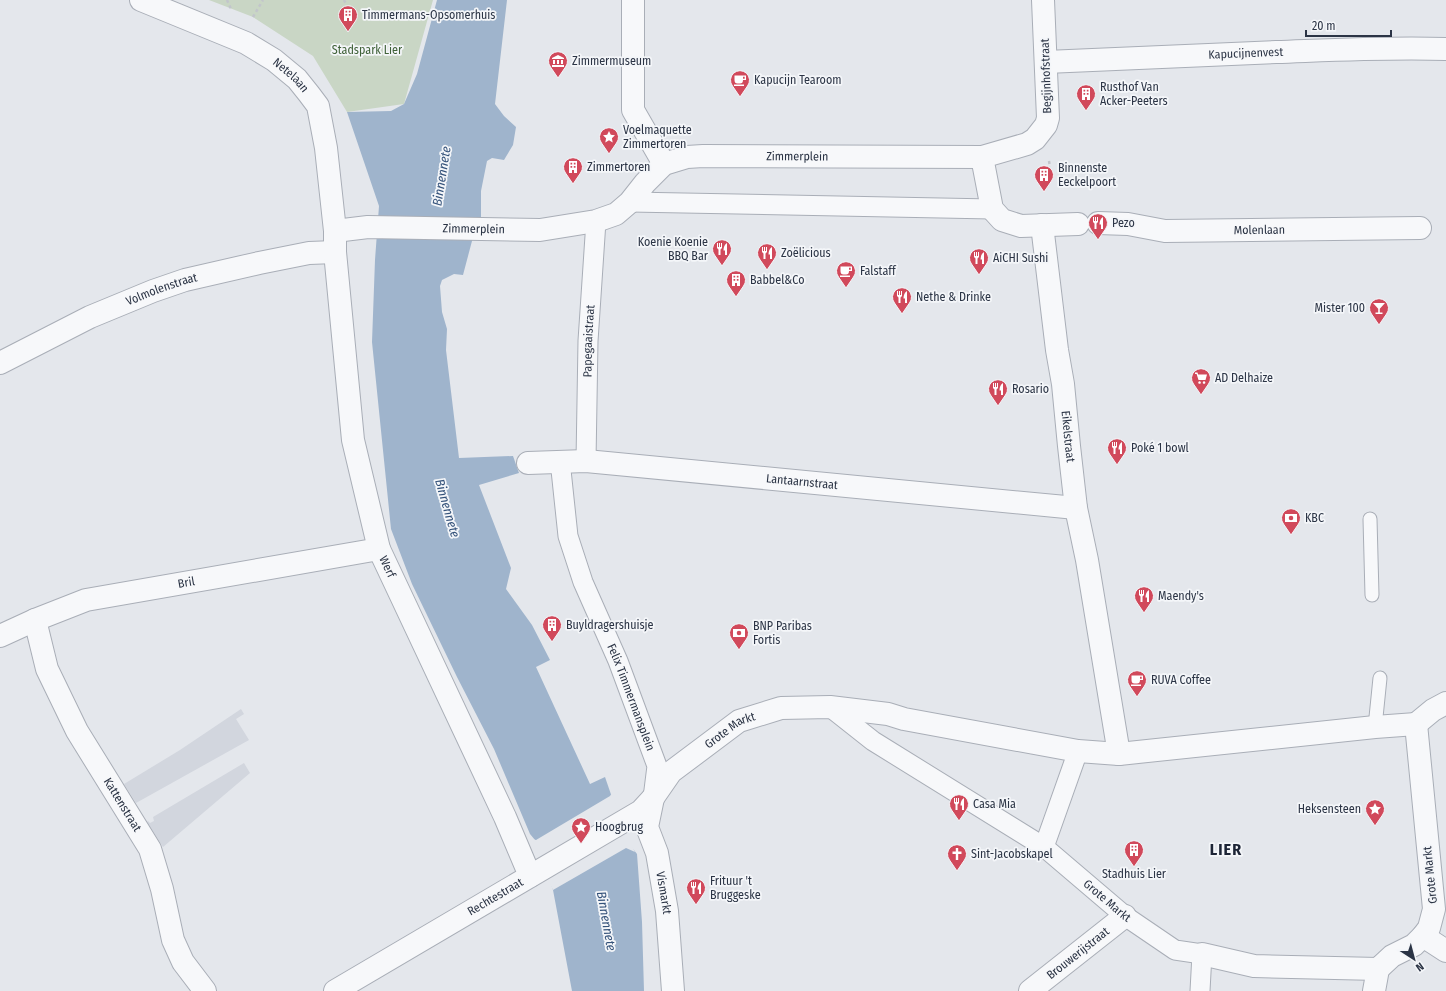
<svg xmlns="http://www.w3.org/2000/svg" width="1446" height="991" viewBox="0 0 1446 991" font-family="'Fira Sans Condensed',sans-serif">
  <rect width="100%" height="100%" fill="#e4e7ec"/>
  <g fill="#d2d6de">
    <polygon points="241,709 244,714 236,719 249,740 136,803 124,784 180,750"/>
    <polygon points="244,763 250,773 163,847 147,822 148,821 150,823 154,821 153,817"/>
  </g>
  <polygon fill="#c9d6c5" points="209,0 433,0 404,104 347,112 313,56 253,17"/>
  <polygon fill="#9fb4cc" points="437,0 507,0 495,104 504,116 516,127 513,145 504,160 492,158 487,161 481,191 481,217 472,241 463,275 454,274 442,280 440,286 442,312 447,329 446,350 459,458 513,456 519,473 479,485 511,568 506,589 532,625 550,660 536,667 590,784 605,777 627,841 637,854 642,922 644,991 572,991 553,890 535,840 530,834 494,749 457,677 412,584 391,529 372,342 375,260 379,206 347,112 391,111 404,104 417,74"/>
  <polygon fill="#e4e7ec" points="612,793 629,840 635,852 626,848 553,890 545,874 532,839 536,840 610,796"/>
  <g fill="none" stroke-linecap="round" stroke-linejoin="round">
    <g stroke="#a9aeb7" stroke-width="15">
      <g id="service">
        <polyline points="1370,519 1372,595"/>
        <polyline points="1375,727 1380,678"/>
      </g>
    </g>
    <g stroke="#a9aeb7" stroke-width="21">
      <g id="pedestrian">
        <polyline points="630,202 992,209"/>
        <path id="s1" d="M 566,461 L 561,470 L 568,536 L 583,582 L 618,661 L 657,766 L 653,798"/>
        <path id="s2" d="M 586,461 L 588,341 L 596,221"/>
        <path id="s3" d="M 830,707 L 873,741 L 1044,847 L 1125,916 L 1175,950 L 1202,954 L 1200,991"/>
        <polyline points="1044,847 1078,751"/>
      </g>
    </g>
    <g stroke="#a9aeb7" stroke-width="24">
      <g id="minor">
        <polyline points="633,0 633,110 664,164"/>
        <path id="s4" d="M 1046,62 C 1122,58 1199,55 1276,52 C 1333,50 1389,47 1446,49"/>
        <polyline points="982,157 992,209 1002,220 1021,226 1078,224"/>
        <path id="s5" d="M 1098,223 L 1128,224 L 1165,231 L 1420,228"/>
        <path id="s6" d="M 1042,225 L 1057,350 L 1063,384 L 1069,446 L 1076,508 L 1087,560 L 1119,754"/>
        <path id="s7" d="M 335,231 L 368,227 L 540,230 L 596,221 L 616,214 L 630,202 L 645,183 L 664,164 L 687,157 L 703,156 L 982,157 L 1027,144 L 1035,139 L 1046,125 L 1048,118 L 1043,0"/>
        <path id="s8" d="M 0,363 L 90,317 L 153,291 L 185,280 L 259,263 L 309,253 L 335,252"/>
        <path id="s9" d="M 528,463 L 586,461 L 1076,508"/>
        <path id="s10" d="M 35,620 L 47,669 L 77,731 L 150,849 L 162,889 L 173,940 L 183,962 L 205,991"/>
        <path id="s11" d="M 0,636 L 35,620 L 86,600 L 379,549"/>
        <path id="s12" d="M 653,798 L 647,827 L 657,853 L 667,911 L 673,991"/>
        <polyline points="1423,936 1446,951"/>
        <path id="s13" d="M 1030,991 L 1125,916"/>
      </g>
    </g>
    <g stroke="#a9aeb7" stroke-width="24">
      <g id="tertiary">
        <path id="s14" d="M 141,0 L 246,43 L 274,60 L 297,79 L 309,94 L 318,106 L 326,148 L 335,231 L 335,252 L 353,440 L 379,549 L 505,817 L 530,876"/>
        <polyline points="1416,724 1433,710 1446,703"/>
        <polyline points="1202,954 1254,966 1378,969 1392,956 1414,945 1423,936 1429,928 1434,909 1416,724"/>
        <path id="s15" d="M 335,991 L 641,811 L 653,798 L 671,772 L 739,721 L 781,708 L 830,707 L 888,714 L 904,719 L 1078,751 L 1119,754 L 1375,727 L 1416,724"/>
        <polyline points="1374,991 1378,969"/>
      </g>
    </g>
    <g stroke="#c2c5cb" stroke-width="2.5" stroke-dasharray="3 3" stroke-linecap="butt">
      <polyline points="227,0 231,9"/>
      <polyline points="344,0 354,20"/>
      <polyline points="253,17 263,0"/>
      <polyline points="1049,161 1050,167"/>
    </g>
    <use href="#service" stroke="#f7f8fa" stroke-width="13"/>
    <use href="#pedestrian" stroke="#f7f8fa" stroke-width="19"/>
    <use href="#minor" stroke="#f7f8fa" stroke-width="22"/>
    <use href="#tertiary" stroke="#f7f8fa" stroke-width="22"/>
  </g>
  <defs>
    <g id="building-pin" transform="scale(1)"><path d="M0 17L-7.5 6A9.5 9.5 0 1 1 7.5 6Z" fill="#d1495b" stroke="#f4f6f9"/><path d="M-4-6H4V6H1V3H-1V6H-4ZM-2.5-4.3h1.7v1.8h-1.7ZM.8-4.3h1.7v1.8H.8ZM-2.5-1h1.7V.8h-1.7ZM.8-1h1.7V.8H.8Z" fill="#fff"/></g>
    <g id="museum-pin" transform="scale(1)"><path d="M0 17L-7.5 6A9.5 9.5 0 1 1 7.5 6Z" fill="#d1495b" stroke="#f4f6f9"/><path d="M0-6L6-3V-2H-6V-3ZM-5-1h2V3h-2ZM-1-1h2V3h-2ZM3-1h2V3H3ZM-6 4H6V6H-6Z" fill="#fff"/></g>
    <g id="cafe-pin" transform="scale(1)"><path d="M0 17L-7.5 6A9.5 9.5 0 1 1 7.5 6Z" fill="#d1495b" stroke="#f4f6f9"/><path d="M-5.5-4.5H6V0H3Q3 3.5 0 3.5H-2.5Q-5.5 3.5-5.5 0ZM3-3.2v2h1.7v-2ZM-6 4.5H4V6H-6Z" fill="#fff"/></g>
    <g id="sight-pin" transform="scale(1)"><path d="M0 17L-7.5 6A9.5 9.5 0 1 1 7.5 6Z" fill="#d1495b" stroke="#f4f6f9"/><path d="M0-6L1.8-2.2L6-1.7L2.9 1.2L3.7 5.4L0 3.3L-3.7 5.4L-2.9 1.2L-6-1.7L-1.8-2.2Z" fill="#fff"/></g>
    <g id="restaurant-pin" transform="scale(1)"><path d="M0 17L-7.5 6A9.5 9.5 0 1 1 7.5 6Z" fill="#d1495b" stroke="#f4f6f9"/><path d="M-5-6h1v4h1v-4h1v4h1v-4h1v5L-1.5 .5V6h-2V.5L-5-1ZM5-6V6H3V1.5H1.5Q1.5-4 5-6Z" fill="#fff"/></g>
    <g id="bar-pin" transform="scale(1)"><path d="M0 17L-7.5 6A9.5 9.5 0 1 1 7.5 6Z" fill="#d1495b" stroke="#f4f6f9"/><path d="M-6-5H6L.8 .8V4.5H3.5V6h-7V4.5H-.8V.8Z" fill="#fff"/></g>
    <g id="supermarket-pin" transform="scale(1)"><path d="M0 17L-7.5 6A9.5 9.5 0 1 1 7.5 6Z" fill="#d1495b" stroke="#f4f6f9"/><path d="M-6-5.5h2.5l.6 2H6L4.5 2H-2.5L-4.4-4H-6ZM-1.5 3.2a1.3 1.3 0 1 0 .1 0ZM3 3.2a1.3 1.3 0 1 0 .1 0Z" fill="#fff"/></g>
    <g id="bank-pin" transform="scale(1)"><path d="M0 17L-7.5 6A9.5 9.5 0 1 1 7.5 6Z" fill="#d1495b" stroke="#f4f6f9"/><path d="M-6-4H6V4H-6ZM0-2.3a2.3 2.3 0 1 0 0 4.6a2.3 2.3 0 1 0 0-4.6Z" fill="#fff"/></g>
    <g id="church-pin" transform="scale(1)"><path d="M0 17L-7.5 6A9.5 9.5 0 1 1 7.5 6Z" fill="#d1495b" stroke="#f4f6f9"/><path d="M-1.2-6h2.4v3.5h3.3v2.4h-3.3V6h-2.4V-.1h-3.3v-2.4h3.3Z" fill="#fff"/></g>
  </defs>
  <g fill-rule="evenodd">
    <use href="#building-pin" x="348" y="15"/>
    <use href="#museum-pin" x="558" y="61"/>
    <use href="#cafe-pin" x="740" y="80"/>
    <use href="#building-pin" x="1086" y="94"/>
    <use href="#sight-pin" x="609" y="137"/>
    <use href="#building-pin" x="573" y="167"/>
    <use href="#building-pin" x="1044" y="175"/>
    <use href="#restaurant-pin" x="1098" y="223"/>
    <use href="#restaurant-pin" x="722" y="249"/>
    <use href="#restaurant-pin" x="767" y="253"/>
    <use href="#restaurant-pin" x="979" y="258"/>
    <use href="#cafe-pin" x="846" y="271"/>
    <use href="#building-pin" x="736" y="280"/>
    <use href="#restaurant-pin" x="902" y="297"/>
    <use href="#bar-pin" x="1379" y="308"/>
    <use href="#supermarket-pin" x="1201" y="378"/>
    <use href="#restaurant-pin" x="998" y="389"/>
    <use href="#restaurant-pin" x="1117" y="448"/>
    <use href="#bank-pin" x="1291" y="518"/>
    <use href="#restaurant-pin" x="1144" y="596"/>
    <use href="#building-pin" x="552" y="625"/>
    <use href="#bank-pin" x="739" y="633"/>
    <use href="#cafe-pin" x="1137" y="680"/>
    <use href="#restaurant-pin" x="959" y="804"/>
    <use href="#sight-pin" x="1375" y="809"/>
    <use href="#sight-pin" x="581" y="827"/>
    <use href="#building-pin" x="1134" y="850"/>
    <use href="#church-pin" x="957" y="854"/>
    <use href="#restaurant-pin" x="696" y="888"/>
  </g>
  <g text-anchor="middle" stroke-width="3.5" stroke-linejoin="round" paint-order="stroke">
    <g font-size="12" fill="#2b3445" stroke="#f4f6f9" text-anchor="start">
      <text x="362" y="19">Timmermans-Opsomerhuis</text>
      <text x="572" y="65">Zimmermuseum</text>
      <text x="754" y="84">Kapucijn Tearoom</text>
      <text x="1100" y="91">Rusthof Van<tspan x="1100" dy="14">Acker-Peeters</tspan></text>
      <text x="623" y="134">Voelmaquette<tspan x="623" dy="14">Zimmertoren</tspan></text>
      <text x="587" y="171">Zimmertoren</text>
      <text x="1058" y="172">Binnenste<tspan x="1058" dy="14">Eeckelpoort</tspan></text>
      <text x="1112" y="227">Pezo</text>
      <text x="708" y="246" text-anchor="end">Koenie Koenie<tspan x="708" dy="14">BBQ Bar</tspan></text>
      <text x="781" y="257">Zoëlicious</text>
      <text x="993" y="262">AiCHI Sushi</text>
      <text x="860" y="275">Falstaff</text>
      <text x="750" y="284">Babbel&amp;Co</text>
      <text x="916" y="301">Nethe &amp; Drinke</text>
      <text x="1365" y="312" text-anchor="end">Mister 100</text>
      <text x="1215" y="382">AD Delhaize</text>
      <text x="1012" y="393">Rosario</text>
      <text x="1131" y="452">Poké 1 bowl</text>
      <text x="1305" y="522">KBC</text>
      <text x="1158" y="600">Maendy's</text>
      <text x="566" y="629">Buyldragershuisje</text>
      <text x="753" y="630">BNP Paribas<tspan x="753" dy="14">Fortis</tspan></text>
      <text x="1151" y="684">RUVA Coffee</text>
      <text x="973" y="808">Casa Mia</text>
      <text x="1361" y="813" text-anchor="end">Heksensteen</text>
      <text x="595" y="831">Hoogbrug</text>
      <text x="971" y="858">Sint-Jacobskapel</text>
      <text x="1134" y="878" text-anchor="middle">Stadhuis Lier</text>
      <text x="710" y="885">Frituur 't<tspan x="710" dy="14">Bruggeske</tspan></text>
    </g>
    <g font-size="12" fill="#3f6138" stroke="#f4f6f9">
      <text x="367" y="54">Stadspark Lier</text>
    </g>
    <g font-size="12" fill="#2b3445" stroke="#f4f6f9">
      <text dy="4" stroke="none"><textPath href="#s4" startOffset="200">Kapucijnenvest</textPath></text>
      <text dy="4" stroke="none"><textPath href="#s14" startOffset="169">Netelaan</textPath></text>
      <text transform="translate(1046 76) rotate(-92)" y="4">Begijnhofstraat</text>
      <text dy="4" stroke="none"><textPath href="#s7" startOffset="487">Zimmerplein</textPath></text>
      <text dy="4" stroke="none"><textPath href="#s7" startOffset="139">Zimmerplein</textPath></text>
      <text dy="4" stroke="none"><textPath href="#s5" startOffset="162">Molenlaan</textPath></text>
      <text dy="4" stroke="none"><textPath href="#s8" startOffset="178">Volmolenstraat</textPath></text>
      <text dy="4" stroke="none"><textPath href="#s2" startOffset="120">Papegaaistraat</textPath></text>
      <text dy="4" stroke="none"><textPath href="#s6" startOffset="213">Eikelstraat</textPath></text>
      <text dy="4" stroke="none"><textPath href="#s9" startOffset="275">Lantaarnstraat</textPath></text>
      <text dy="4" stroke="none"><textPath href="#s14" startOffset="678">Werf</textPath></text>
      <text dy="4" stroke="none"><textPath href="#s11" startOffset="195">Bril</textPath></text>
      <text dy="4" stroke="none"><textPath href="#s1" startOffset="250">Felix Timmermansplein</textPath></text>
      <text dy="4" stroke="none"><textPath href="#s15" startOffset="477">Grote Markt</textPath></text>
      <text dy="4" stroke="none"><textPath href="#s10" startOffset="206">Kattenstraat</textPath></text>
      <text transform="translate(1430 875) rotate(-96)" y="4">Grote Markt</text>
      <text dy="4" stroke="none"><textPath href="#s12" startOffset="98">Vismarkt</textPath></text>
      <text dy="4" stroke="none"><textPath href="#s15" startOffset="186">Rechtestraat</textPath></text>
      <text dy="4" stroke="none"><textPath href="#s3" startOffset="339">Grote Markt</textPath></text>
      <text dy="4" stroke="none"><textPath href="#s13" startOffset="61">Brouwerijstraat</textPath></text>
    </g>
    <g font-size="13" font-style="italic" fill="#34527a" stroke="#f4f6f9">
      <text transform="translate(441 176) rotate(-81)" y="5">Binnennete</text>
      <text transform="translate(448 508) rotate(74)" y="5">Binnennete</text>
      <text transform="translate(607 921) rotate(80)" y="5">Binnennete</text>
    </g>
    <g font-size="16" font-weight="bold" letter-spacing="1" fill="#1d2536" stroke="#f4f6f9">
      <text x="1226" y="855">LIER</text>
    </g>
  </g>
  <g transform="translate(1414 959) rotate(144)" stroke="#f4f6f9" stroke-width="3" paint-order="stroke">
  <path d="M0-3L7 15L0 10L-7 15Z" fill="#2b3445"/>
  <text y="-6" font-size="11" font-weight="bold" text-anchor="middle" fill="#2b3445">N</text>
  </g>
  <path d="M1306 30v6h85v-6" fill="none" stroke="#2b3445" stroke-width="2"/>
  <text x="1312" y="30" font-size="12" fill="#2b3445" stroke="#f4f6f9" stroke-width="3" paint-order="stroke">20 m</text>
</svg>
